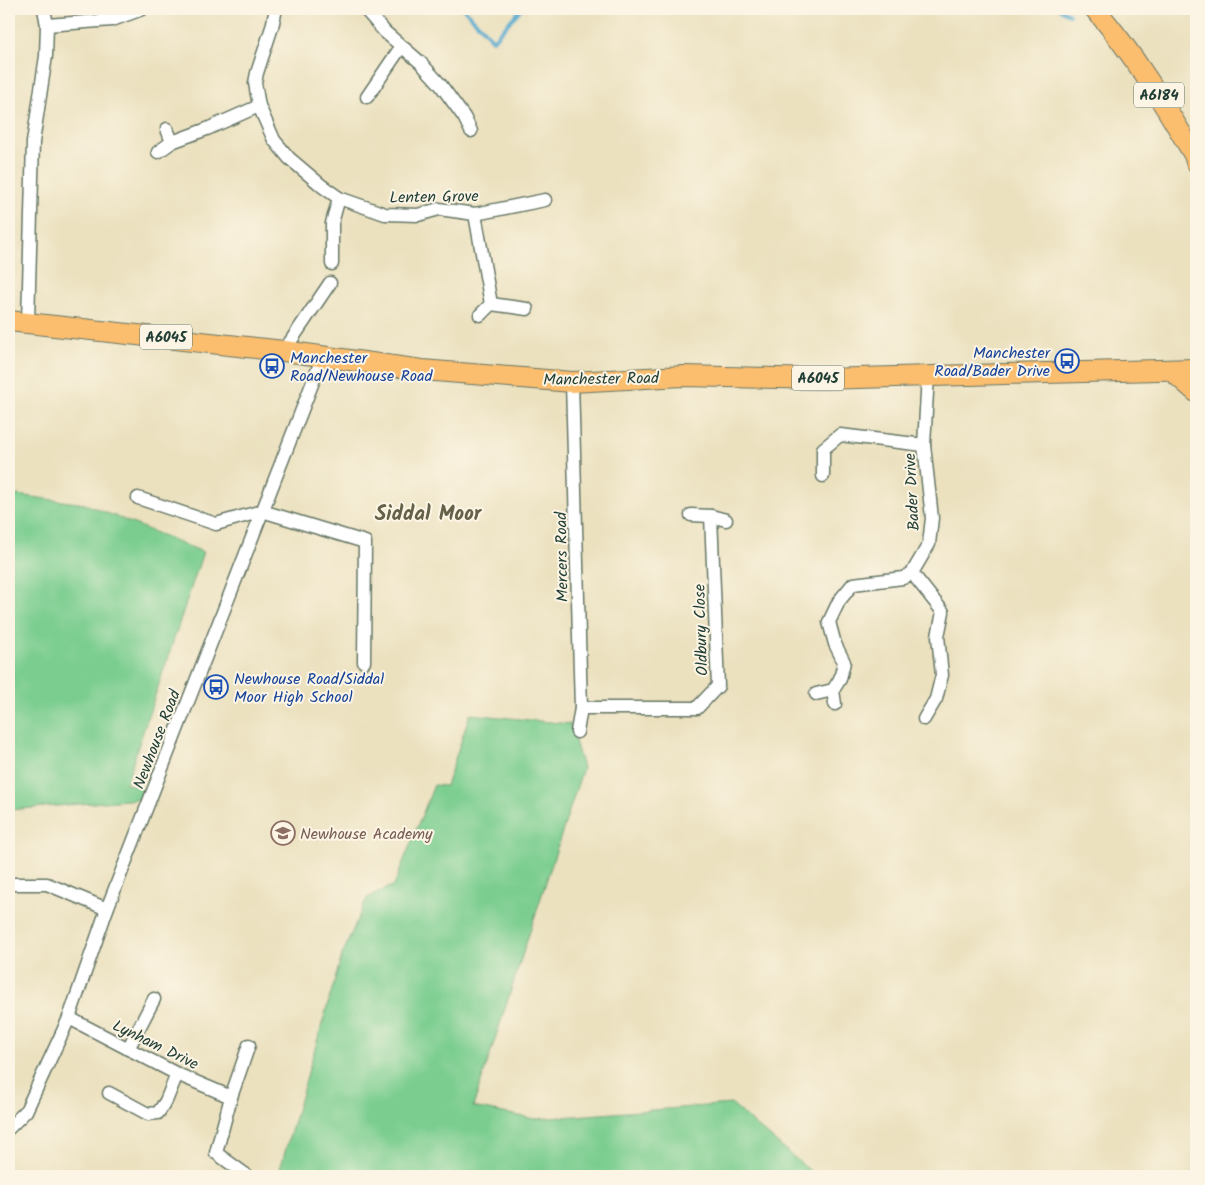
<svg xmlns="http://www.w3.org/2000/svg" width="1205" height="1185" viewBox="0 0 1205 1185" font-family="Kalam,sans-serif">
  <rect width="100%" height="100%" fill="#fcf5e5"/>
  <filter id="ink" filterUnits="userSpaceOnUse"><feTurbulence type="fractalNoise" baseFrequency=".02" numOctaves="2"/><feDisplacementMap in="SourceGraphic" scale="10" xChannelSelector="R" yChannelSelector="G"/><feConvolveMatrix kernelMatrix="1 2 1 2 8 2 1 2 1" color-interpolation-filters="sRGB"/></filter>
  <filter id="wash" filterUnits="userSpaceOnUse"><feTurbulence type="fractalNoise" baseFrequency=".0096" numOctaves="4" result="noise"/><feDisplacementMap in="SourceGraphic" scale="20" xChannelSelector="R" yChannelSelector="G"/><feGaussianBlur stdDeviation="1.12" result="paint"/><feColorMatrix in="noise" values="0 0 0 0 0 0 0 0 0 0 0 0 0 0 0 0 0 1.4 0 .05"/><feComposite in="paint" operator="in"/></filter>
  <g filter="url(#wash)">
    <rect width="100%" height="100%" fill="#ebe1bf"/>
    <g fill="#7acd8f" stroke="#4c8562">
      <polygon points="9,494 85,504 203,552 126,783 143,789 139,799 9,810"/>
      <polygon points="470,714 570,724 583,768 473,1107 535,1119 731,1104 816,1176 278,1176 342,955 367,898 394,885 434,785 446,786"/>
    </g>
    <g fill="none" stroke-linecap="round" stroke-linejoin="round">
      <g stroke="#51a9ce" stroke-width="4">
        <polyline points="464,9 493,40 521,9"/>
        <polyline points="1060,9 1069,14"/>
      </g>
    </g>
  </g>
  <g filter="url(#ink)">
    <g fill="none" stroke-linecap="round" stroke-linejoin="round">
      <g stroke="#667665" stroke-width="15">
        <g id="minor">
          <polyline points="276,9 272,27 257,73 255,83 259,106 274,140 289,158 322,186 339,198 385,214 418,215 439,209 475,214 545,200"/>
          <polyline points="365,9 385,32 420,62 440,84 464,117 471,131"/>
          <polyline points="47,25 112,20 142,9"/>
          <polyline points="367,97 401,47"/>
          <polyline points="167,129 172,142"/>
          <polyline points="158,152 172,142 207,129 259,106"/>
          <polyline points="475,214 491,304"/>
          <polyline points="332,264 332,223 339,198"/>
          <polyline points="480,315 491,304 527,309"/>
          <polyline points="28,322 33,142 46,56 47,25 44,9"/>
          <polyline points="284,351 330,283"/>
          <polyline points="572,382 581,708 577,732"/>
          <polyline points="823,476 823,449 840,435 924,445"/>
          <polyline points="138,498 216,524 262,511 365,542 364,662"/>
          <polyline points="691,515 711,516 726,520"/>
          <polyline points="912,573 943,612 938,636 942,675 936,699 924,719"/>
          <polyline points="833,690 835,704"/>
          <polyline points="816,694 833,690 840,679 844,662 835,644 829,622 839,601 853,584 903,578 912,573 929,544 932,518 924,445 928,375"/>
          <polyline points="581,708 697,708 718,686 711,516"/>
          <polyline points="9,884 47,884 107,909"/>
          <polyline points="69,1018 177,1074 231,1097"/>
          <polyline points="128,1049 154,999"/>
          <polyline points="109,1093 148,1114 158,1113 166,1101 177,1074"/>
          <polyline points="9,1128 26,1111 69,1018 107,909 323,356"/>
          <polyline points="245,1174 216,1153 231,1097 249,1045"/>
        </g>
      </g>
      <g stroke="#667665" stroke-width="22">
        <g id="primary">
          <path d="M 1095,9 C 1134,54 1164,104 1194,155 L 1196,162"/>
          <polyline points="9,321 284,351 422,370 572,382 683,376 821,379 1196,369"/>
          <polyline points="1171,370 1196,392"/>
        </g>
      </g>
      <use href="#minor" stroke="#fff" stroke-width="12"/>
      <use href="#primary" stroke="#fbbd6e" stroke-width="20"/>
    </g>
  </g>
  <defs>
    <g id="bus-ring" transform="scale(1.25)"><circle r="9.5" fill="#fcf5e5" stroke="#1a4fb4" stroke-width="1.5"/><path d="M-5-6H5V4H4V6H2V4H-2V6H-4V4H-5ZM-3.5-4V0h7V-4ZM-3.5 1.2v1.5H-2V1.2ZM2 1.2v1.5H3.5V1.2Z" fill="#1a4fb4"/></g>
    <g id="school-ring" transform="scale(1.25)"><circle r="9.5" fill="#fcf5e5" stroke="#8d6e63" stroke-width="1.5"/><path d="M0-5L7-2L0 1L-7-2ZM-4 1L0 2.5L4 1V4Q0 6-4 4Z" fill="#8d6e63"/></g>
  </defs>
  <g fill-rule="evenodd">
    <use href="#bus-ring" x="1067" y="361"/>
    <use href="#bus-ring" x="272" y="366"/>
    <use href="#bus-ring" x="216" y="687"/>
    <use href="#school-ring" x="283" y="833"/>
  </g>
  <g text-anchor="middle" stroke-width="4" stroke-linejoin="round" paint-order="stroke">
    <g fill="#fcf5e5" stroke="#617469" stroke-width="1">
      <rect x="1134" y="82.5" width="50" height="25" rx="4"/>
      <rect x="140" y="324.5" width="52" height="25" rx="4"/>
      <rect x="792" y="365.5" width="52" height="25" rx="4"/>
    </g>
    <g font-size="15" font-weight="bold" fill="#1f3d34">
      <text x="1159" y="100">A6184</text>
      <text x="166" y="342">A6045</text>
      <text x="818" y="383">A6045</text>
    </g>
    <g font-size="16" fill="#1f3d34" stroke="#fcf5e5">
      <text transform="translate(434 196) rotate(-1)" y="6">Lenten Grove</text>
      <text transform="translate(601 378) rotate(-1)" y="6">Manchester Road</text>
      <text transform="translate(911 492) rotate(-93)" y="6">Bader Drive</text>
      <text transform="translate(561 557) rotate(-91)" y="6">Mercers Road</text>
      <text transform="translate(700 630) rotate(-92)" y="6">Oldbury Close</text>
      <text transform="translate(156 739) rotate(-69)" y="6">Newhouse Road</text>
      <text transform="translate(156 1044) rotate(26)" y="6">Lynham Drive</text>
    </g>
    <g font-size="16" fill="#164399" stroke="#fcf5e5" text-anchor="start">
      <text x="1050" y="358" text-anchor="end">Manchester<tspan x="1050" dy="18">Road/Bader Drive</tspan></text>
      <text x="290" y="363">Manchester<tspan x="290" dy="18">Road/Newhouse Road</tspan></text>
      <text x="234" y="684">Newhouse Road/Siddal<tspan x="234" dy="18">Moor High School</tspan></text>
    </g>
    <g font-size="16" fill="#785e54" stroke="#fcf5e5" text-anchor="start">
      <text x="300" y="839">Newhouse Academy</text>
    </g>
    <g font-size="21" font-weight="bold" fill="#636147" stroke="#fcf5e5">
      <text x="428" y="520">Siddal Moor</text>
    </g>
  </g>
  <rect width="1205" height="1185" fill="none" stroke="#fcf5e5" stroke-width="30"/>
</svg>
